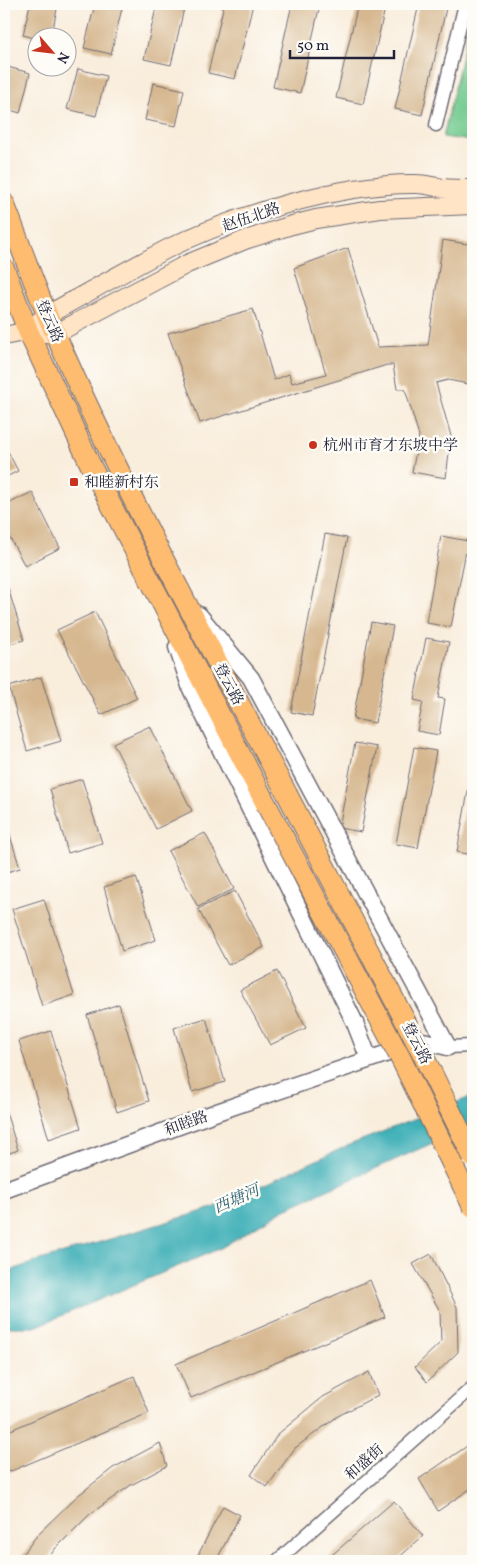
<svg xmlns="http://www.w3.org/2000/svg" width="477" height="1565" viewBox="0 0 477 1565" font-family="Vollkorn,'Noto Serif SC',serif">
  <rect width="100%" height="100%" fill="#fdfcf7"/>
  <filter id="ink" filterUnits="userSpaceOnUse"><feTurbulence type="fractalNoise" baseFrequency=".02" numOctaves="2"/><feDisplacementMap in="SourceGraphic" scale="10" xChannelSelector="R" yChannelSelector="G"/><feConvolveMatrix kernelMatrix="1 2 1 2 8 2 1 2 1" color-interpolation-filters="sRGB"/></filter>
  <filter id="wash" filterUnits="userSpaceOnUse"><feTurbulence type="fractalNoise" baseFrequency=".0096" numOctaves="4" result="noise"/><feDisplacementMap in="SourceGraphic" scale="20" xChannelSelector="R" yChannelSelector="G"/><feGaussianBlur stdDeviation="1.12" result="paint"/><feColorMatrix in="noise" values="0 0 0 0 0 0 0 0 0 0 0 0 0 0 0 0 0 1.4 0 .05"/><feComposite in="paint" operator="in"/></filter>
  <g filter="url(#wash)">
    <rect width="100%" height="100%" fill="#f9eddc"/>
    <polygon fill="#72ca8f" stroke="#4a7665" points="473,9 473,141 443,137"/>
    <polygon fill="#3fb0b8" stroke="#30697a" points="473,1096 473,1125 283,1210 221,1248 35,1327 4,1327 4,1273 37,1261 213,1208 349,1145"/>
    <g id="blocks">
      <g fill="#d6b78f">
        <polygon points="30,4 58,4 51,38 38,39 23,35"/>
        <polygon points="95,4 123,4 111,54 84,48"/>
        <polygon points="157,4 185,4 171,65 144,59"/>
        <polygon points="224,4 253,4 235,79 208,73"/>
        <polygon points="292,4 320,4 300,93 273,87"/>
        <polygon points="358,4 386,4 363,104 336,98"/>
        <polygon points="419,4 447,4 422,115 395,109"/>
        <polygon points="4,66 30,73 20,113 4,108"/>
        <polygon points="78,69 106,76 96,116 67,109"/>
        <polygon points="153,83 184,90 176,126 145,120"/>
        <polygon points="443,240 473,245 473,385 448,380 436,383 451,436 446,478 412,472 419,436 405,389 397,389 393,365 387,365 200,423 168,333 253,309 274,380 289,374 292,383 326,374 294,268 348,248 378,347 428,345"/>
        <polygon points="4,444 18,471 4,478"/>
        <polygon points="32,492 60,548 25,566 4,527 4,506"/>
        <polygon points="325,534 347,538 312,716 291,712"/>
        <polygon points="441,536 468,541 451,627 426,623"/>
        <polygon points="4,575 24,640 4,646"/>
        <polygon points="95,612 137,698 101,715 57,630"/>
        <polygon points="371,622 393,626 375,723 353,719"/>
        <polygon points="426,638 449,642 438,698 445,699 439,735 417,731 423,702 414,700"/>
        <polygon points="41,677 61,741 27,751 9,687"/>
        <polygon points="150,726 192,811 156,829 113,743"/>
        <polygon points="355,743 377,747 361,832 339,828"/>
        <polygon points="414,747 436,751 418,848 396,844"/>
        <polygon points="472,769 473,770 473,855 457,852"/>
        <polygon points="82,779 102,843 68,853 50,789"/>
        <polygon points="4,816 20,868 4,873"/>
        <polygon points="205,833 234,889 198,907 168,851"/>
        <polygon points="136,877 156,940 122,951 104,887"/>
        <polygon points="235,891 264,947 228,965 198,909"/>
        <polygon points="44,899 74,995 42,1006 12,909"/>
        <polygon points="277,971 306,1028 270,1045 240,990"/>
        <polygon points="119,1004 149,1101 117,1112 87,1015"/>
        <polygon points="206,1018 225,1082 192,1092 174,1028"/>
        <polygon points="51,1031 81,1128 49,1139 19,1041"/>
        <polygon points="4,1106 18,1150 4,1155"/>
        <polygon points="431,1254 457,1307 458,1352 427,1382 415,1367 441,1342 440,1311 413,1264"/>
        <polygon points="370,1280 385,1317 191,1398 176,1364"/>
        <polygon points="369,1372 378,1395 338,1416 295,1448 267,1487 251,1475 278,1434 323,1397"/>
        <polygon points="134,1376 149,1413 4,1474 4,1433"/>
        <polygon points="473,1442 473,1487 438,1511 419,1479"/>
        <polygon points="160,1443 167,1466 131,1485 90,1514 55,1549 46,1561 18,1561 38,1534 76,1497 113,1468"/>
        <polygon points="394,1501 423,1536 395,1561 325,1561"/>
        <polygon points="223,1506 240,1515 216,1561 195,1561"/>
      </g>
    </g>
  </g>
  <g filter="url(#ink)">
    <use href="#blocks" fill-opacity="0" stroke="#6d6973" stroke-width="1"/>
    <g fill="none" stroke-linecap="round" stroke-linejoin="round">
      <g stroke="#6d6973" stroke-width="15">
        <g id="minor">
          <polyline points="436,125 465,4"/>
          <polyline points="448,1047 473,1046"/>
          <polyline points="277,1561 473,1387"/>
        </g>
      </g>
      <g stroke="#6d6973" stroke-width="19">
        <g id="tertiary">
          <polyline points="199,615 251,678 448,1047"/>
          <polyline points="177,647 191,689 355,1023 369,1059"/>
          <polyline points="4,1190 217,1112 423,1041 448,1047"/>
        </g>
      </g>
      <g stroke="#6d6973" stroke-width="20">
        <g id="secondary">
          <path d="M 36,324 L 47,315 C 87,293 127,270 167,249 C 235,215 341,183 416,184 C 425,184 434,187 443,188 C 453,189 463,189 473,189"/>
          <polyline points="4,336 28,331 55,334 187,264 245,240 292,225 316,219 380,209 473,205"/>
        </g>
      </g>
      <g stroke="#6d6973" stroke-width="22">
        <g id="primary">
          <path d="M 4,203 C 21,246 36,291 55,333 C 124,491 207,642 287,794"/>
          <polyline points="4,268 28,331 92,468 266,804"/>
        </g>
      </g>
      <use href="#minor" stroke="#fff" stroke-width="12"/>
      <use href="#tertiary" stroke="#fff" stroke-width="16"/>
      <use href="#secondary" stroke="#ffe4c6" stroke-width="18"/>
      <use href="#primary" stroke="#febc70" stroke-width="20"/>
      <g stroke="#6d6973" stroke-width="22" stroke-linecap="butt">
        <g id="primary-bridge">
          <polyline points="287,794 424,1057 473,1157"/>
          <polyline points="266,804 402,1061 473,1207"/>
        </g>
      </g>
      <use href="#primary-bridge" stroke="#febc70" stroke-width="20"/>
    </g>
  </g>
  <g fill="#c8321e" stroke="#fdfcf7" stroke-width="2">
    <circle cx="313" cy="445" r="5"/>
    <rect x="69" y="477" width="10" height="10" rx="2.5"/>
  </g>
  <g text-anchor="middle" stroke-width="5" stroke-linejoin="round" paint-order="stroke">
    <g font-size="15" fill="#22223b" stroke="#fdfcf7">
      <text transform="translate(251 217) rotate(-19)" y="5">赵伍北路</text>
      <text transform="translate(50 321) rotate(67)" y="5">登云路</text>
      <text transform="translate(229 684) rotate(62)" y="5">登云路</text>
      <text transform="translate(417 1043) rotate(63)" y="5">登云路</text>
      <text transform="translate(186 1123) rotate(-20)" y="5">和睦路</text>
      <text transform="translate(364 1462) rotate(-42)" y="5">和盛街</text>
    </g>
    <g font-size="15" fill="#22223b" stroke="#fdfcf7" text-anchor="start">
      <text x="323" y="450">杭州市育才东坡中学</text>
      <text x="84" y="487">和睦新村东</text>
    </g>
    <g font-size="16" font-style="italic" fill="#2f6273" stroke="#fdfcf7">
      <text transform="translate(236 1198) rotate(-24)" y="6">西塘河</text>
    </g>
  </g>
  <rect width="477" height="1565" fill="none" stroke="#fdfcf7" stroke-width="20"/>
  <g transform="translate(52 52) rotate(118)"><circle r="24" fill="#fdfcf7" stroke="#a5a5ac"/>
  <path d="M0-4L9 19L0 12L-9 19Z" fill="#c8321e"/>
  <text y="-8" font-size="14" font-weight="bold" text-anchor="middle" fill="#22223b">N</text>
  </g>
  <path d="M290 50v8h104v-8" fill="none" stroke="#22223b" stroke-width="2.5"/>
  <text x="297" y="50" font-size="15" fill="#22223b" stroke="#fdfcf7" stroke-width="4" paint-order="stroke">50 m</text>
</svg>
